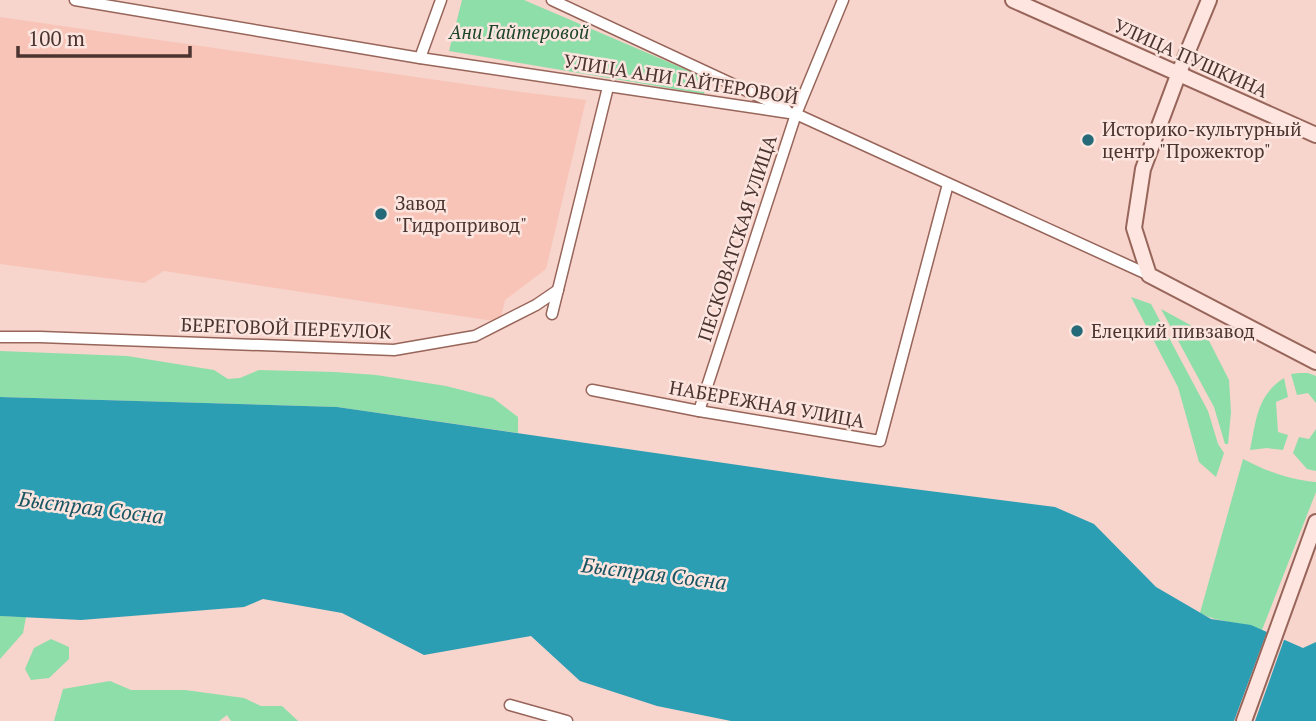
<svg xmlns="http://www.w3.org/2000/svg" width="1316" height="721" viewBox="0 0 1316 721" font-family="'PT Serif',serif">
  <rect width="100%" height="100%" fill="#f7d4cc"/>
  <polygon fill="#f8c4b7" points="0,17 513,91 586,100 546,269 505,300 500,322 164,271 144,283 0,264"/>
  <g fill="#8ddea8">
    <polygon points="462,0 524,0 708,79 704,94 449,51"/>
    <polygon points="1131,297 1151,304 1208,411 1218,444 1224,453 1216,477 1199,462 1178,387"/>
    <polygon points="1161,309 1205,333 1229,380 1231,412 1228,444 1225,444 1214,407"/>
    <polygon points="0,351 127,356 214,370 228,379 240,378 259,370 335,372 376,375 446,386 493,398 518,417 518,433 337,407 0,397"/>
    <polygon points="1299,373 1308,373 1316,376 1316,403 1308,393 1297,395 1291,374"/>
    <path d="M 1284,378 L 1288,397 L 1276,402 L 1278,432 L 1288,435 L 1283,450 L 1267,448 L 1250,450 C 1256,421 1257,395 1284,378 Z"/>
    <polygon points="1316,429 1316,471 1307,469 1293,453 1299,437 1309,439"/>
    <path d="M 1243,459 C 1266,471 1290,480 1316,482 L 1316,492 L 1262,630 C 1241,621 1220,624 1200,613 Z"/>
    <polygon points="0,616 26,617 23,633 0,659"/>
    <polygon points="51,639 69,647 69,659 49,678 31,680 25,669 34,648"/>
    <polygon points="110,681 131,690 185,690 244,698 261,706 282,706 298,721 231,721 227,715 219,721 54,721 63,689"/>
  </g>
  <polygon fill="#2b9eb4" points="0,397 337,407 835,479 1055,507 1094,524 1156,587 1211,619 1251,625 1303,648 1316,642 1316,721 731,721 657,706 580,681 531,636 424,655 342,613 263,599 244,607 81,620 0,616"/>
  <polygon fill="#f7d4cc" points="1268,629 1285,637 1255,721 1234,721"/>
  <g fill="none" stroke-linecap="round" stroke-linejoin="round">
    <g stroke="#976559" stroke-width="13">
      <g id="street">
        <polyline points="75,0 420,58 796,114 1149,275"/>
        <polyline points="552,0 786,109"/>
        <polyline points="420,58 441,0"/>
        <polyline points="552,314 608,87"/>
        <polyline points="0,337 40,337 394,350 475,336 536,305 558,290"/>
        <polyline points="592,390 699,411 880,441 948,184"/>
        <polyline points="699,411 796,114 843,0"/>
        <polyline points="510,705 567,721"/>
      </g>
    </g>
    <g stroke="#976559" stroke-width="18">
      <g id="secondary">
        <polyline points="1013,0 1316,135"/>
        <polyline points="1209,0 1180,70 1143,169 1134,228 1149,275 1316,362"/>
        <polyline points="1244,721 1316,522"/>
      </g>
    </g>
    <use href="#street" stroke="#fff" stroke-width="10"/>
    <use href="#secondary" stroke="#fee5df" stroke-width="14"/>
  </g>
  <g fill="#246a79" stroke="#fce5df" stroke-width="2.5">
    <circle cx="1088" cy="140" r="7"/>
    <circle cx="381" cy="214" r="7"/>
    <circle cx="1077" cy="331" r="7"/>
  </g>
  <g text-anchor="middle" stroke-width="5" stroke-linejoin="round" paint-order="stroke">
    <g font-size="19" font-style="italic" fill="#1c442b" stroke="#fce5df">
      <text x="519" y="39">Ани Гайтеровой</text>
    </g>
    <g font-size="19" fill="#4b342f" stroke="#fce5df">
      <text transform="translate(1191 58) rotate(24)" y="7">УЛИЦА ПУШКИНА</text>
      <text transform="translate(681 79) rotate(9)" y="7">УЛИЦА АНИ ГАЙТЕРОВОЙ</text>
      <text transform="translate(737 238) rotate(-72)" y="7">ПЕСКОВАТСКАЯ УЛИЦА</text>
      <text transform="translate(286 328) rotate(2)" y="7">БЕРЕГОВОЙ ПЕРЕУЛОК</text>
      <text transform="translate(767 404) rotate(10)" y="7">НАБЕРЕЖНАЯ УЛИЦА</text>
    </g>
    <g font-size="19" fill="#4b342f" stroke="#fce5df" text-anchor="start">
      <text x="1102" y="136">Историко-культурный<tspan x="1102" dy="22">центр "Прожектор"</tspan></text>
      <text x="395" y="210">Завод<tspan x="395" dy="22">"Гидропривод"</tspan></text>
      <text x="1091" y="338">Елецкий пивзавод</text>
    </g>
    <g font-size="21" font-style="italic" fill="#195562" stroke="#fce5df">
      <text transform="translate(91 508) rotate(7)" y="7">Быстрая Сосна</text>
      <text transform="translate(654 574) rotate(7)" y="7">Быстрая Сосна</text>
    </g>
  </g>
  <path d="M18 46v10h172v-10" fill="none" stroke="#4b342f" stroke-width="3.5"/>
  <text x="28" y="46" font-size="21" fill="#4b342f" stroke="#fce5df" stroke-width="5" paint-order="stroke">100 m</text>
</svg>
